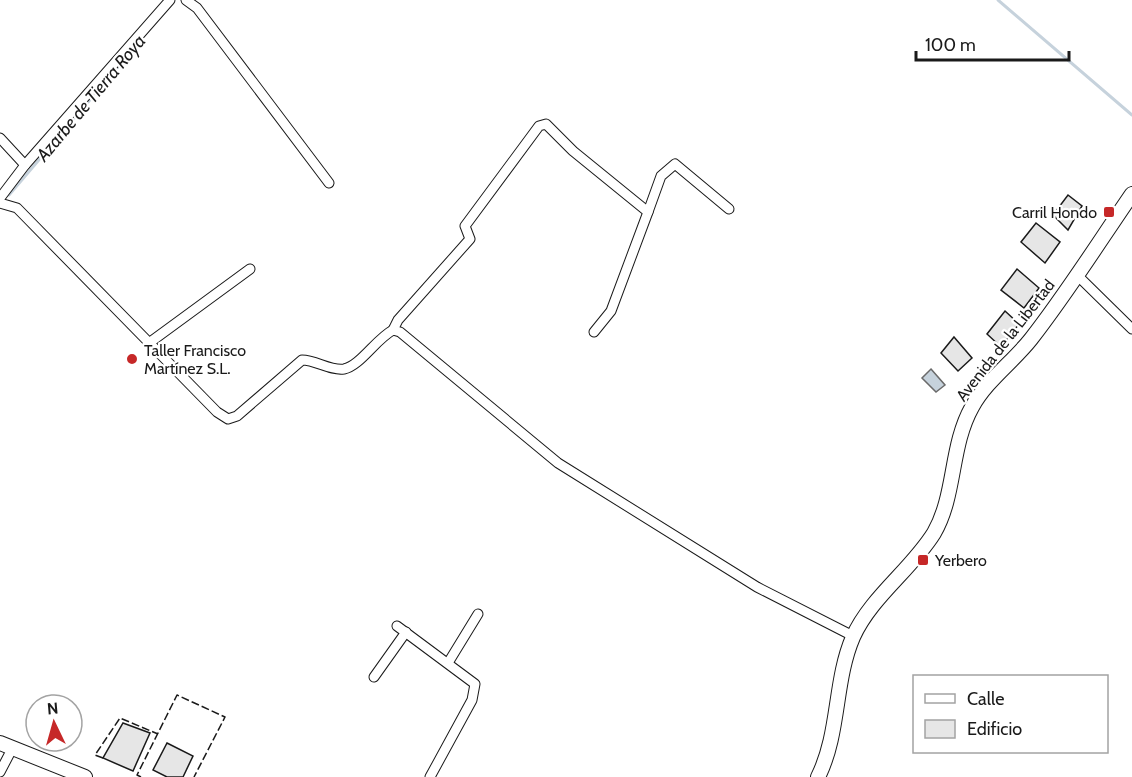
<svg xmlns="http://www.w3.org/2000/svg" width="1132" height="777" viewBox="0 0 1132 777" font-family="Cabin,sans-serif">
  <rect width="100%" height="100%" fill="#fff"/>
  <polygon fill="#c6d2dc" stroke="#6a6a6a" stroke-width="1.5" points="931,369 945,385 936,392 922,378"/>
  <g fill="none" stroke-linecap="round" stroke-linejoin="round">
    <g stroke="#c6d2dc" stroke-width="3">
      <polyline points="998,0 1132,115"/>
      <polyline points="9,195 123,61"/>
    </g>
  </g>
  <g fill="#e6e6e6" stroke="#1a1a1a" stroke-width="1.5">
    <polygon points="1068,195 1082,206 1068,230 1053,215"/>
    <polygon points="1036,223 1060,242 1045,263 1021,242"/>
    <polygon points="1017,269 1039,288 1024,308 1001,290"/>
    <polygon points="1005,311 1019,324 1001,347 987,334"/>
    <polygon points="954,337 972,358 958,371 941,353"/>
    <polygon points="123,723 150,733 133,771 103,758"/>
    <polygon points="167,743 193,756 183,777 167,777 153,770"/>
  </g>
  <g fill="none" stroke-linecap="round" stroke-linejoin="round">
    <g stroke="#1a1a1a" stroke-width="11">
      <g id="minor">
        <polyline points="186,0 197,8 329,183"/>
        <polyline points="0,138 25,165"/>
        <polyline points="0,198 25,165 170,0"/>
        <path d="M 0,203 L 17,208 L 217,412 L 228,419 L 237,416 L 302,360 C 316,360 330,371 344,369 C 360,366 376,339 393,330 L 400,332 L 558,463 L 757,587 L 853,636"/>
        <polyline points="648,212 661,176 675,164 729,209"/>
        <polyline points="1077,275 1132,329"/>
        <polyline points="393,330 398,320 470,239 465,226 539,126 546,124 573,151 648,212 611,311 594,332"/>
        <polyline points="149,343 250,269"/>
        <polyline points="397,626 475,684 472,700 430,777"/>
        <polyline points="448,663 478,614"/>
        <polyline points="374,677 406,632"/>
        <polyline points="0,772 12,749"/>
      </g>
    </g>
    <g stroke="#1a1a1a" stroke-width="16">
      <g id="secondary">
        <polyline points="0,743 85,777"/>
        <path d="M 818,777 C 840,733 834,681 853,637 C 871,597 911,570 934,533 C 956,495 950,446 972,407 C 986,381 1013,362 1031,339 C 1067,293 1099,242 1132,194"/>
      </g>
    </g>
    <use href="#minor" stroke="#fff" stroke-width="9"/>
    <use href="#secondary" stroke="#fff" stroke-width="14"/>
    <g stroke="#1a1a1a" stroke-width="1.5" stroke-dasharray="8 3" stroke-linecap="butt">
      <polyline points="103,758 95,755 120,718 158,734"/>
      <polyline points="141,777 137,775 177,695 225,717 194,777"/>
    </g>
  </g>
  <g fill="#c62828" stroke="#fff" stroke-width="2">
    <rect x="1103" y="206" width="12" height="12" rx="3"/>
    <circle cx="132" cy="359" r="6"/>
    <rect x="917" y="554" width="12" height="12" rx="3"/>
  </g>
  <g text-anchor="middle" stroke-width="4.5" stroke-linejoin="round" paint-order="stroke">
    <g font-size="16" fill="#1a1a1a" stroke="#fff" text-anchor="start">
      <text x="1097" y="218" text-anchor="end">Carril Hondo</text>
      <text x="144" y="356">Taller Francisco<tspan x="144" dy="18">Martínez S.L.</tspan></text>
      <text x="935" y="566">Yerbero</text>
    </g>
    <g font-size="16" fill="#1a1a1a" stroke="#fff">
      <text transform="translate(1005 340) rotate(-52)" y="6">Avenida de la Libertad</text>
    </g>
    <g font-size="18" font-style="italic" fill="#1a1a1a" stroke="#fff">
      <text transform="translate(91 98) rotate(-50)" y="6">Azarbe de Tierra Roya</text>
    </g>
  </g>
  <rect x="913" y="675" width="195" height="78" fill="#ffffff" stroke="#a3a3a3" stroke-width="1.5"/>
  <rect x="925" y="694" width="30" height="9" fill="#ffffff" stroke="#a3a3a3" stroke-width="1.5"/>
  <text x="967" y="705" font-size="18" fill="#1a1a1a">Calle</text>
  <rect x="925" y="720" width="30" height="18" fill="#e6e6e6" stroke="#a3a3a3" stroke-width="1.5"/>
  <text x="967" y="735" font-size="18" fill="#1a1a1a">Edificio</text>
  <g transform="translate(54 723) rotate(355)"><circle r="28" fill="#ffffff" stroke="#a3a3a3" stroke-width="1.5"/>
  <path d="M0-4.5L10 22L0 15L-10 22Z" fill="#c62828"/>
  <text y="-9" font-size="16" font-weight="bold" text-anchor="middle" fill="#1a1a1a">N</text>
  </g>
  <path d="M916 51v9h153v-9" fill="none" stroke="#1a1a1a" stroke-width="3"/>
  <text x="925" y="51" font-size="18" fill="#1a1a1a" stroke="#ffffff" stroke-width="4.5" paint-order="stroke">100 m</text>
</svg>
